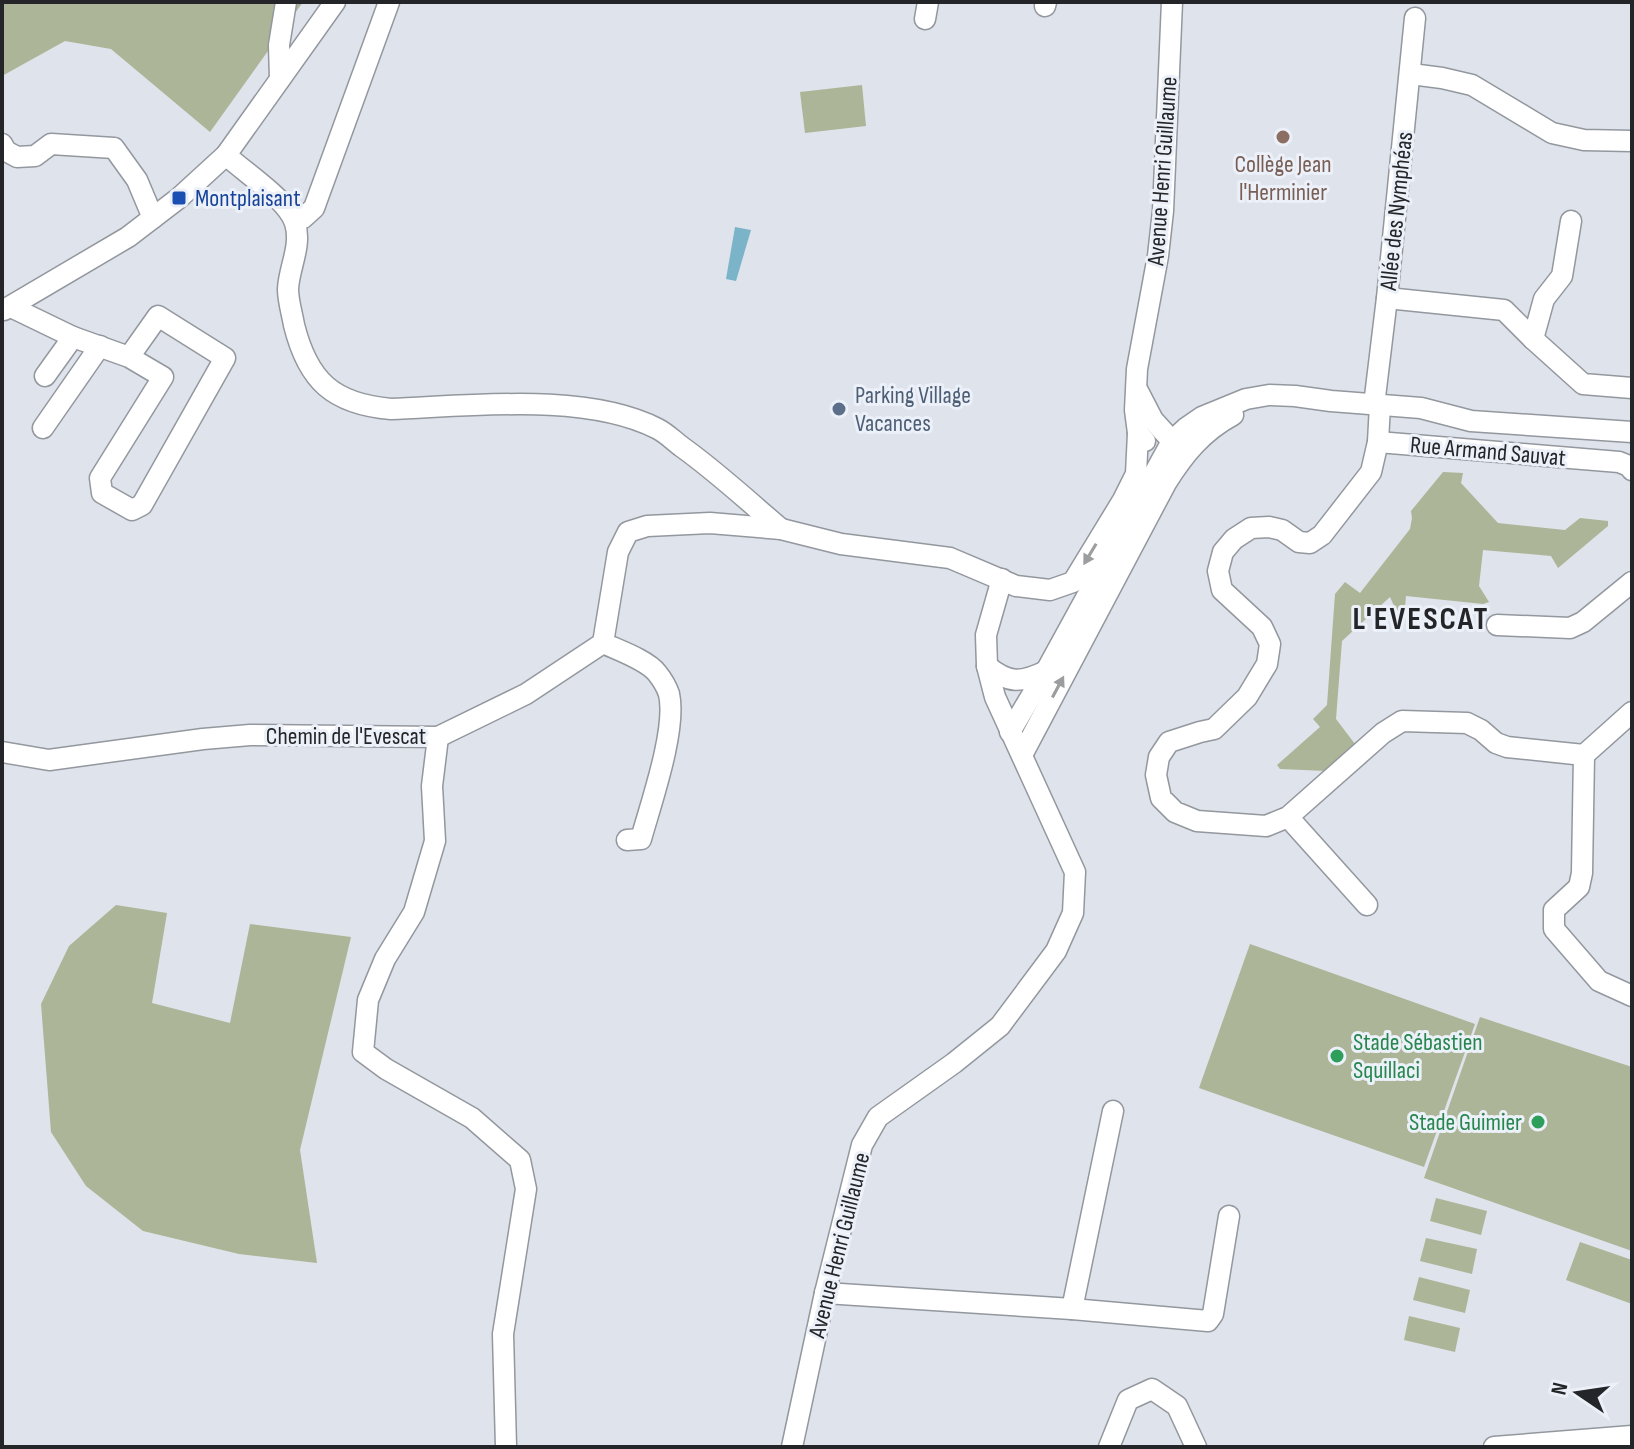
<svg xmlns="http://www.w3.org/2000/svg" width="1634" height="1449" viewBox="0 0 1634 1449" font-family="'Sofia Sans Condensed',sans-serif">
  <rect width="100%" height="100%" fill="#dfe3eb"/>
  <g fill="#acb597">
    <polygon points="2,2 303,2 210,132 111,49 65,41 2,76"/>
    <polygon points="862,85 866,126 805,133 800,92"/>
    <polygon points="1443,472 1463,473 1461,483 1498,523 1565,530 1580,518 1608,521 1608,526 1558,568 1551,556 1483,550 1479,586 1489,602 1483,604 1406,596 1404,619 1401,621 1390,597 1342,641 1336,719 1355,744 1326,771 1280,769 1277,765 1320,727 1313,719 1327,705 1335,594 1345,582 1360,593 1410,529 1412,518 1411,511"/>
    <polygon points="116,905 167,913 152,1003 230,1023 250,924 351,937 300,1150 317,1263 239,1254 143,1231 86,1186 51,1132 41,1004 69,946"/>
    <polygon points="1250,944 1475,1024 1424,1167 1199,1088"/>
    <polygon points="1480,1017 1632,1067 1632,1251 1424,1178"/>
    <polygon points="1436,1198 1487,1211 1481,1235 1430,1221"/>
    <polygon points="1426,1238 1477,1249 1472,1274 1420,1261"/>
    <polygon points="1580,1242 1632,1260 1632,1304 1566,1280"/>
    <polygon points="1419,1277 1470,1290 1465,1313 1413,1300"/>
    <polygon points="1409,1316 1460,1328 1455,1352 1404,1340"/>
  </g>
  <polygon fill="#7bb4c8" points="735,227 751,230 736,281 726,279"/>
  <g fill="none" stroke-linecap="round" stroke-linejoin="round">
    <g stroke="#93979e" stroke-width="23">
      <g id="minor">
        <polyline points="1045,6 1046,2"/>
        <polyline points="925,19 928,2"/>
        <polyline points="1411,74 1442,78 1472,85 1552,133 1584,140 1632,141"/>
        <polyline points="280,79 279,45 286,2"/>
        <polyline points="2,144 6,151 17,157 35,156 51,144 114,148 137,180 153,218"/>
        <path d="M 226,155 C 245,173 288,200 295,223 C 302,246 289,267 288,289 C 288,301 292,313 294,325 C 308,381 333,404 391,409 C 470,406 587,392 658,429 C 666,433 674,441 682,447 C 717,472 748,501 781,529"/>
        <polyline points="295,221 303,218 314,208 389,2"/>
        <polyline points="1387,298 1504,310 1533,339 1583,384 1632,388"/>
        <polyline points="11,307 73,337 129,357 163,377 100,478 102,493 132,510 142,505 225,358 158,316 129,357"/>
        <polyline points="4,310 128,237 179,198 226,155 335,2"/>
        <polyline points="1533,339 1544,299 1562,276 1571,221"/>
        <polyline points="45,376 73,337"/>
        <polyline points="1138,391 1153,420 1172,441 1171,452"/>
        <polyline points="1374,405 1387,298 1415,18"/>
        <polyline points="1380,405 1378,442 1371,472 1322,535 1310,543 1299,542 1282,530 1269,527 1251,528 1234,539 1223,552 1218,571 1222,590 1262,627 1270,644 1267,664 1247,697 1214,729 1200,732 1169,742 1159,757 1156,775 1161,798 1175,812 1197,821 1266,826 1288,817 1383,733 1402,721 1467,723 1481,730 1496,743 1507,747 1584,755 1632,712"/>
        <polyline points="43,428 100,346"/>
        <polyline points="1145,441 1138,433 1135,410 1137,369 1158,256 1163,211 1172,2"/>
        <polyline points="1378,442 1619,462 1629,466 1632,470"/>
        <polyline points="1497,625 1570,628 1583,622 1632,582"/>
        <path d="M 603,643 C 618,650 647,660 657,673 C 661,678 667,688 669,694 C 677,729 651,803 641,839 L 627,840"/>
        <path d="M 987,666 C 1009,684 1021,683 1046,671"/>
        <polyline points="1010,732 1046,671 1172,441 1186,428 1202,417 1246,399 1269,395 1295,396 1331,401 1421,408 1471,421 1632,432"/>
        <polyline points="438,737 432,786 435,841 414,912 385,959 368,1000 363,1052 386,1069 472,1118 520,1160 526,1189 503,1334 506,1447"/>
        <polyline points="2,752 49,760 203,739 250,735 438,737 526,694 603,643 618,552 628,532 647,526 710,523 781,529 841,544 950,558 1016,586 1050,590 1073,582 1123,500 1136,474 1138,433"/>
        <path d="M 1022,755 L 1166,483 C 1184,454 1203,431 1233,415"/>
        <polyline points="1584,755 1582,873 1579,887 1554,910 1554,929 1599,981 1632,996"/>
        <polyline points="1288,817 1367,905"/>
        <polyline points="825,1293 1072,1309 1113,1111"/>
        <polyline points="1072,1309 1208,1321 1213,1314 1229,1216"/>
        <polyline points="792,1447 825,1293 862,1145 878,1117 954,1063 1000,1026 1056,951 1073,913 1075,872 995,697 987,666 986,635 1002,579"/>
        <polyline points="1109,1447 1128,1400 1152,1389 1177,1406 1196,1447"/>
        <polyline points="1494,1447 1632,1436"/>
      </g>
    </g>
    <use href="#minor" stroke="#fff" stroke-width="20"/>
  </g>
  <defs><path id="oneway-solid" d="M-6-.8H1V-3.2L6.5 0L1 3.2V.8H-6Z" transform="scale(2)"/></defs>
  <g fill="#9c9d9e">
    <use href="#oneway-solid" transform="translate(1090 554) rotate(121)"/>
    <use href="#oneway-solid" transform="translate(1058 687) rotate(-62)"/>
  </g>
  <circle fill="#8d6e63" stroke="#ecf0f8" stroke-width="3" cx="1283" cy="137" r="8"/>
  <rect fill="#1a4fb4" stroke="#ecf0f8" stroke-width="3" x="171" y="190" width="16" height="16" rx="4"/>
  <circle fill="#5c6f8a" stroke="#ecf0f8" stroke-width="3" cx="839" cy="409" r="8"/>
  <g fill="#2e9e5b" stroke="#ecf0f8" stroke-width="3">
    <circle cx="1337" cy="1056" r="8"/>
    <circle cx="1538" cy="1122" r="8"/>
  </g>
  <g text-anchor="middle" stroke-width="6" stroke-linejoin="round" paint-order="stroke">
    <g font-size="24" fill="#785e54" stroke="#ecf0f8">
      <text x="1283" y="172">Collège Jean<tspan x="1283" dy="28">l'Herminier</tspan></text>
    </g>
    <g font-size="24" fill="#242528" stroke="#ecf0f8">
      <text transform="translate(1162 171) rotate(-86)" y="8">Avenue Henri Guillaume</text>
      <text transform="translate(1396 211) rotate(-84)" y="8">Allée des Nymphéas</text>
      <text transform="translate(1488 451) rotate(5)" y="8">Rue Armand Sauvat</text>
      <text x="346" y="744">Chemin de l'Evescat</text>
      <text transform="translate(839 1245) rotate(-76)" y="8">Avenue Henri Guillaume</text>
    </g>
    <g font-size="24" fill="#164399" stroke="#ecf0f8" text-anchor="start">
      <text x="195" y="206">Montplaisant</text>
    </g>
    <g font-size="24" fill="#4e5e75" stroke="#ecf0f8" text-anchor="start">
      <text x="855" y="403">Parking Village<tspan x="855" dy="28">Vacances</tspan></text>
    </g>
    <g font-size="24" fill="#27864d" stroke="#ecf0f8" text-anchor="start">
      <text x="1353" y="1050">Stade Sébastien<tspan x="1353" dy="28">Squillaci</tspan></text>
      <text x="1522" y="1130" text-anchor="end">Stade Guimier</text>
    </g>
    <g font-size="32" font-weight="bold" letter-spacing="2" fill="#242528" stroke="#ecf0f8">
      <text x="1421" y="629">L'EVESCAT</text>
    </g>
  </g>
  <rect width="1634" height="1449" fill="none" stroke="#242528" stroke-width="8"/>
  <g transform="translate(1578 1393) rotate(283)" stroke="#ecf0f8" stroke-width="6" paint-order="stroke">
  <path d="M0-6L14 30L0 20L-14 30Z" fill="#242528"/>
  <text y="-12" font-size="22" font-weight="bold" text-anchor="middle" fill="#242528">N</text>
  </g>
</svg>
